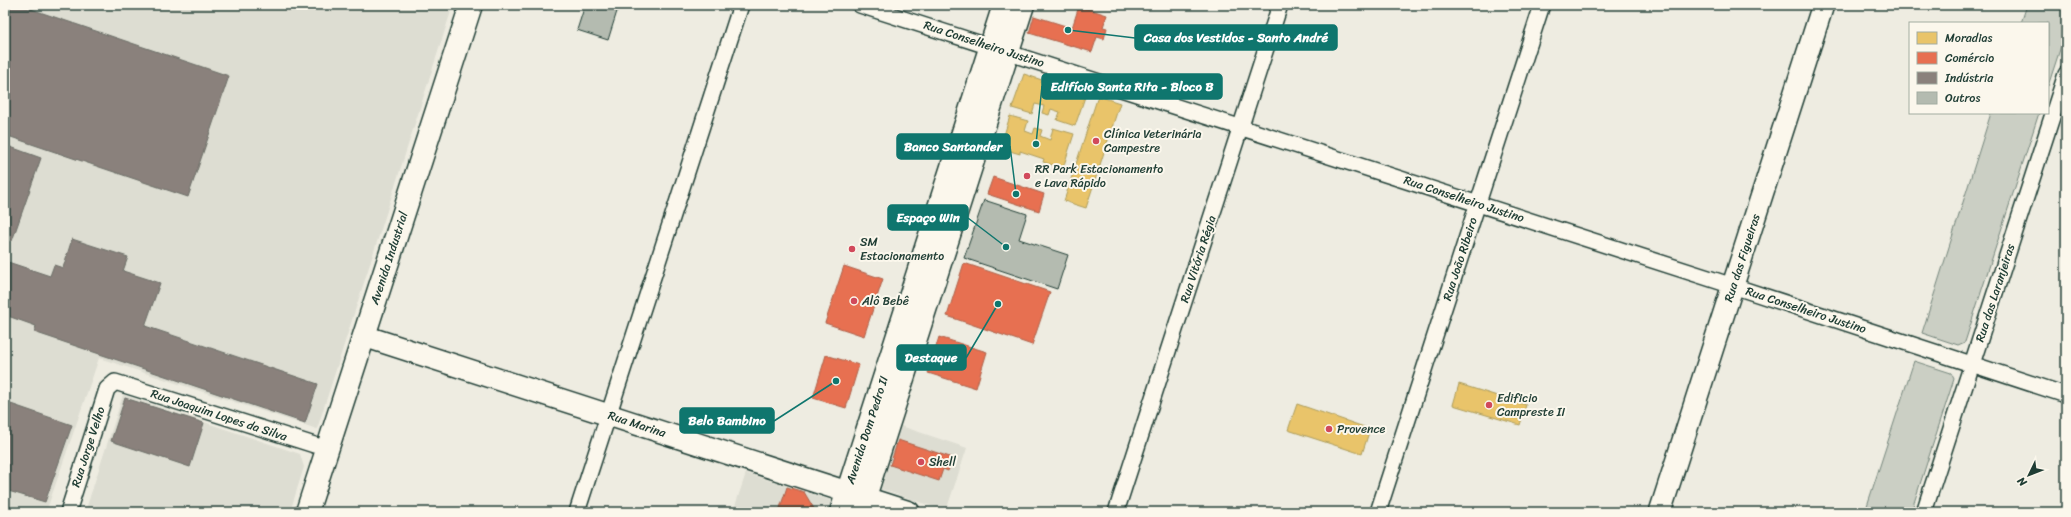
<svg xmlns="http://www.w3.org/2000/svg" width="2071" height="517" viewBox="0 0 2071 517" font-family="Sriracha,sans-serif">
  <rect width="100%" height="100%" fill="#eeece1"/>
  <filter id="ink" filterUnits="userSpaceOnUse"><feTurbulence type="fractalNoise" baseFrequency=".025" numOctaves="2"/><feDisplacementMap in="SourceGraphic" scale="8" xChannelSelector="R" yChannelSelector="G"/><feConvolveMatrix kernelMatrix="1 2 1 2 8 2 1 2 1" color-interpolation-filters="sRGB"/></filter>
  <g filter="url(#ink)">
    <g fill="#ddddd2">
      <polygon points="5,5 453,5 317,429 99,358 46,512 5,512"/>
      <polygon points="123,395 300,454 304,467 290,512 85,512"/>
      <polygon points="901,426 967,448 946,511 881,489"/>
      <polygon points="746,473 833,501 829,512 733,512"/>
    </g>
    <g fill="#cbcfc4" stroke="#75867c">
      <polygon points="2027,5 2066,5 2066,31 2048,86 2048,23 2021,23"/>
      <polygon points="1991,113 2039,113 1965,342 1958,345 1922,333"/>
      <polygon points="1914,361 1951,373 1954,379 1911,512 1865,512"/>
    </g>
    <g fill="#e9c46a" stroke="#ac9c5a">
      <polygon points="1024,74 1042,80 1041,83 1064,91 1066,88 1086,94 1075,126 1057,120 1060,112 1051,109 1049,115 1042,113 1044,106 1035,104 1032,114 1012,108"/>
      <polygon points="1098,96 1120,103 1086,208 1064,201"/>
      <polygon points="1010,116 1028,121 1025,131 1033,134 1035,128 1042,130 1040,136 1050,140 1053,128 1074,134 1063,168 1043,162 1044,159 1020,151 1020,154 1000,148"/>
      <polygon points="1459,384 1526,405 1520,425 1453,405"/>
      <polygon points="1297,404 1370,429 1362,454 1288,430"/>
    </g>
    <g fill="#e76f51" stroke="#ab6048">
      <polygon points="1079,6 1107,15 1103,27 1107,28 1104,39 1097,37 1092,52 1029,33 1034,16 1072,28"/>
      <polygon points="993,177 1044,194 1039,211 987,194"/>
      <polygon points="964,263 1050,292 1032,345 947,316"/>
      <polygon points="844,266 883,279 864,336 825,323"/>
      <polygon points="939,337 987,352 976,388 928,373"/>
      <polygon points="826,355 859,365 846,408 813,398"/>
      <polygon points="898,440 953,458 948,471 943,469 939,481 890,465"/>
      <polygon points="787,487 804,492 816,512 779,511"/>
    </g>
    <g fill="#8a817c" stroke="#6a6d66">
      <polygon points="5,5 19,5 229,76 188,197 5,135"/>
      <polygon points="5,145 41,158 12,241 5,239"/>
      <polygon points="72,239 128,257 123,271 160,283 145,326 318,384 305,423 34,332 36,326 5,315 5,261 50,276 54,265 63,268"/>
      <polygon points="125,398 204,423 190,467 111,441"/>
      <polygon points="5,402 72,425 45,502 5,490"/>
    </g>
    <g fill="#b4bbb0" stroke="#1f3d34">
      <polygon points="585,5 619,5 608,40 577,30"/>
      <polygon points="984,200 1027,214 1019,239 1068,255 1057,289 964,258"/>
    </g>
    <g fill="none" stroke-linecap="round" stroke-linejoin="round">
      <g stroke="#1f3d34" stroke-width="18">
        <g id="street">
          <polyline points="860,5 1733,286 2066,395"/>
          <polyline points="68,512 107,389 115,382 327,449"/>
          <polyline points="577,512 741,5"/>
          <polyline points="1116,512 1280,5"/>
          <polyline points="1378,512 1542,5"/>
          <polyline points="1924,512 2066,74"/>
        </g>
      </g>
      <g stroke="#1f3d34" stroke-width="24">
        <g id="secondary">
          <polyline points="364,336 909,512"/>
          <polyline points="1660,512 1823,5"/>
        </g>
      </g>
      <g stroke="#1f3d34" stroke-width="25">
        <g id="primary">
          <polyline points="307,512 471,5"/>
          <polyline points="841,512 1004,5"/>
          <polyline points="860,512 1023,5"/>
        </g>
      </g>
      <use href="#street" stroke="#fbf7ec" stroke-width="15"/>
      <use href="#secondary" stroke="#fbf7ec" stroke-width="21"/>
      <use href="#primary" stroke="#fbf7ec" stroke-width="22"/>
    </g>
  </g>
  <g fill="#d1495b" stroke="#fbf7ec" stroke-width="1.5">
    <circle cx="1096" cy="141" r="4"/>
    <circle cx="1027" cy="176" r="4"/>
    <circle cx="852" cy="249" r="4"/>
    <circle cx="854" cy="301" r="4"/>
    <circle cx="1489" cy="405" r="4"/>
    <circle cx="1329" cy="429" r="4"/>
    <circle cx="921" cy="462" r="4"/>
  </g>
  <g text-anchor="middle" stroke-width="4" stroke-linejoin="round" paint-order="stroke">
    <g font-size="12" fill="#1f3d34" stroke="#fbf7ec">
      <text transform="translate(984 44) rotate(18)" y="4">Rua Conselheiro Justino</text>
      <text transform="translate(1464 199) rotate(18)" y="4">Rua Conselheiro Justino</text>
      <text transform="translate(389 258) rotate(-72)" y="4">Avenida Industrial</text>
      <text transform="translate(1742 258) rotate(-72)" y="4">Rua das Figueiras</text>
      <text transform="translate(1198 259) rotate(-72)" y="4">Rua Vitória Régia</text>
      <text transform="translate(1460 259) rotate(-72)" y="4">Rua João Ribeiro</text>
      <text transform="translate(1995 293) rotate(-72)" y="4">Rua das Laranjeiras</text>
      <text transform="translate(1806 310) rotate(18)" y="4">Rua Conselheiro Justino</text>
      <text transform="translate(219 415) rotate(18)" y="4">Rua Joaquim Lopes da Silva</text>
      <text transform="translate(637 424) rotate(18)" y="4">Rua Marina</text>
      <text transform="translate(867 430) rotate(-72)" y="4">Avenida Dom Pedro II</text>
      <text transform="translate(88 447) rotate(-72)" y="4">Rua Jorge Velho</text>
    </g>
    <g font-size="12" fill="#1f3d34" stroke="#fbf7ec" text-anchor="start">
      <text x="1104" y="138">Clínica Veterinária<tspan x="1104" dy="14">Campestre</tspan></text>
      <text x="1035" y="173">RR Park Estacionamento<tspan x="1035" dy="14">e Lava Rápido</tspan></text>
      <text x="860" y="246">SM<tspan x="860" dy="14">Estacionamento</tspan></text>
      <text x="862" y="305">Alô Bebê</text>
      <text x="1497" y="402">Edificio<tspan x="1497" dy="14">Campreste II</tspan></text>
      <text x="1337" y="433">Provence</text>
      <text x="929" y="466">Shell</text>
    </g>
  </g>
  <path fill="none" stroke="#0f766e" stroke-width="1.5" d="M1068 30L1135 38M1036 144L1042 86M1016 194L1010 146M1006 247L968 218M998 304L966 358M836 381L774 421"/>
  <g fill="#0f766e" stroke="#fbf7ec" stroke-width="1.5">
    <circle cx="1068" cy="30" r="4"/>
    <circle cx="1036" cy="144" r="4"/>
    <circle cx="1016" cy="194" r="4"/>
    <circle cx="1006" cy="247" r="4"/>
    <circle cx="998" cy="304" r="4"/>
    <circle cx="836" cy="381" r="4"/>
  </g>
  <g fill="#0f766e" stroke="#0f766e" stroke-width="1.5">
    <rect x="1135" y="25" width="202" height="25" rx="4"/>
    <rect x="1042" y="74" width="180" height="25" rx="4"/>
    <rect x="897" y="134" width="113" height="25" rx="4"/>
    <rect x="888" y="205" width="80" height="25" rx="4"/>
    <rect x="897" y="345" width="69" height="25" rx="4"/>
    <rect x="680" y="408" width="94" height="25" rx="4"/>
  </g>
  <g font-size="13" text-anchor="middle" font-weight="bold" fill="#fff">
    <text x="1236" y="42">Casa dos Vestidos - Santo André</text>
    <text x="1132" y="91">Edifício Santa Rita - Bloco B</text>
    <text x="953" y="151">Banco Santander</text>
    <text x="928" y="222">Espaço Win</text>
    <text x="931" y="362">Destaque</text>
    <text x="727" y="425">Belo Bambino</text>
  </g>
  <rect width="2071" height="517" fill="none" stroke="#fbf7ec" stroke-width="20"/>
  <rect x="10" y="10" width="2051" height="497" fill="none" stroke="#1f3d34" stroke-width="1.5" filter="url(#ink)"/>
  <rect x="1909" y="22" width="140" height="92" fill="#fbf7ec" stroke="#a3ada2"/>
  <rect x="1917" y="32" width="20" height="12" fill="#e9c46a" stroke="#a3ada2"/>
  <text x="1945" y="42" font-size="12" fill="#1f3d34">Moradias</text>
  <rect x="1917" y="52" width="20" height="12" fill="#e76f51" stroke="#a3ada2"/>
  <text x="1945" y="62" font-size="12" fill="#1f3d34">Comércio</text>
  <rect x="1917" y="72" width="20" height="12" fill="#8a817c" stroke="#a3ada2"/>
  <text x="1945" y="82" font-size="12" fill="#1f3d34">Indústria</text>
  <rect x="1917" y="92" width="20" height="12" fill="#b4bbb0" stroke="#a3ada2"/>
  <text x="1945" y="102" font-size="12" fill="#1f3d34">Outros</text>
  <g transform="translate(2029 475) rotate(227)" stroke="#fbf7ec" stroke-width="3" paint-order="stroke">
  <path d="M0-3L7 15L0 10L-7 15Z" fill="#1f3d34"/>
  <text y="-6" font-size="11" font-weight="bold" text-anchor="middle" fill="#1f3d34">N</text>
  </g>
</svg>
